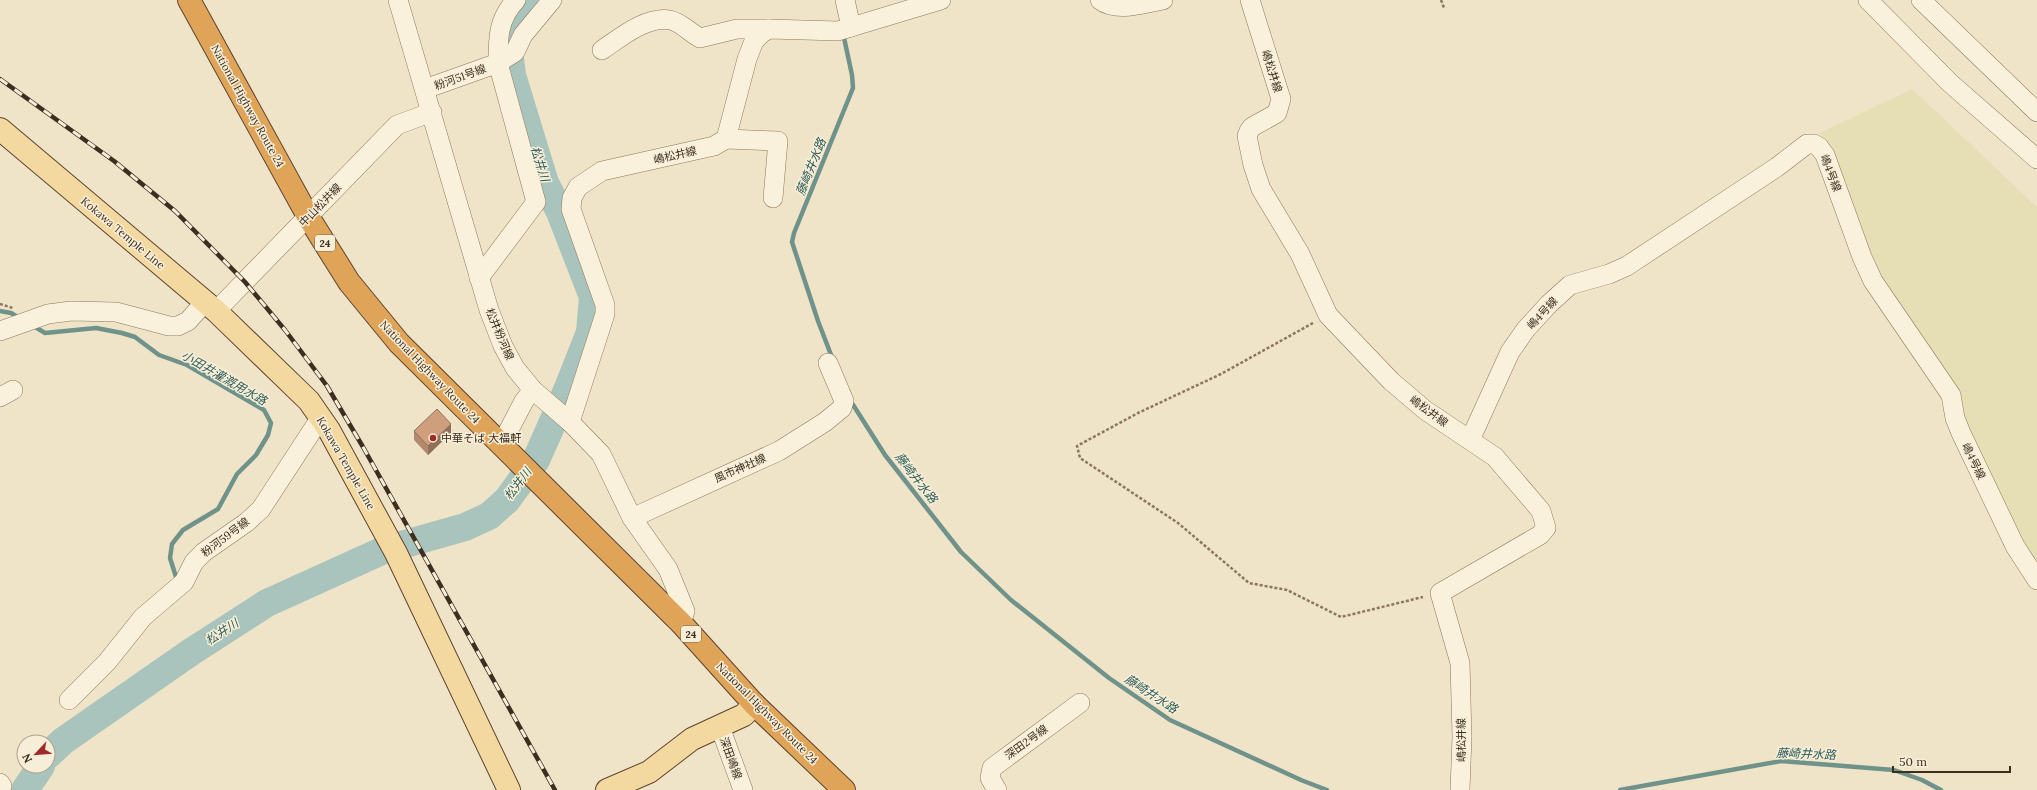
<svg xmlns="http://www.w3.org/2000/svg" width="2037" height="790" viewBox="0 0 2037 790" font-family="Lora,'Noto Sans JP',serif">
  <rect width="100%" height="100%" fill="#f0e4c8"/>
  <polygon fill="#e6deb5" points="1912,89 2037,207 2037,565 2021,540 1964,423 1960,394 1879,272 1820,133"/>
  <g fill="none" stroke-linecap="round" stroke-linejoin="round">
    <g stroke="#6f938a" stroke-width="4.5">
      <polyline points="0,311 11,313 19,318"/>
      <polyline points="32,325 45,333 96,328 122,333 135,337 159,355 187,365 264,410 271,423 268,435 256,455 237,474 218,509 183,530 172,544 170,558 177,580"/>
      <polyline points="833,360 818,321 792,242 794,233 853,88 852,75 843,33"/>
      <polyline points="850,400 885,455 961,552 1011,600 1109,678 1170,720 1301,780 1327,790"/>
      <polyline points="1620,790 1781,761 1894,770 1922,780 1941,790"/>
    </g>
    <g stroke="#a9c4bc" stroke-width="28">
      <polyline points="48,755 63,741 191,652 267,603 384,550 465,527 489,516 507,500 536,460 568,388 590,332 593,297 560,212 545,183 512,75 509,51 512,35 530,7 537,0"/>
      <polyline points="25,790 41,766"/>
    </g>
    <g stroke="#8d765c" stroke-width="20">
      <g id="minor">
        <polyline points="398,0 489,310 503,346 515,368 533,390 570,422 601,454 632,518 668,569 685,611 681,623"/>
        <polyline points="845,0 851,27"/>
        <path d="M 1100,0 C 1117,13 1144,3 1163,0"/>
        <polyline points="1250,0 1281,99 1277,113 1252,127 1249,131 1247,136 1253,165 1261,189 1300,254 1328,315 1391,381 1425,410 1495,457 1541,511 1546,528 1540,535 1440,593 1460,663 1462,737 1460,790"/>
        <polyline points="1868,0 1950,83 2037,159"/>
        <polyline points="1921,0 2037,112"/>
        <path d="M 602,50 C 621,37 646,16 670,20 C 681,22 690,33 700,38 L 737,29 L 769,29"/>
        <path d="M 425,89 L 498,63 C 498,38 498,19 516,0"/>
        <polyline points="726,139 778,141 773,198"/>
        <polyline points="479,278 536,202 498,63 515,52 523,35 552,0"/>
        <polyline points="216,311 397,125 432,112"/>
        <polyline points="0,331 48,314 71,311 116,312 169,326 178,326 188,321 205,302"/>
        <polyline points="0,397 13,390"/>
        <polyline points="570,422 605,314 605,305 571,209 572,198 578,187 602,171 714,146 726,139 747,59 754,41 762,33 769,29 838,31 941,0"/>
        <polyline points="1470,440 1510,352 1526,329 1549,304 1570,285 1609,274 1627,266 1777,167 1807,144 1814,144 1819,147 1825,155 1862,257 1873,281 1951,395 1955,418 1961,433 2015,546 2037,580"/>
        <polyline points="501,445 524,401 533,390"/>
        <polyline points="632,518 779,451 825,422 842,408 844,401 828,363"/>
        <polyline points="69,700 107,662 143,617 184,582 194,562 204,552 247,522 261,509 321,417"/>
        <polyline points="720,727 743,790"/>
        <polyline points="0,783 2,786 0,790"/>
        <polyline points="997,790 990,778 992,768 1080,703"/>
      </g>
    </g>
    <g stroke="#5b4430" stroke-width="24">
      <g id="major">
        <polyline points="0,129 216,311 309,401 329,430 396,553 509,790"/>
        <polyline points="607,790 649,772 692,739 744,715 754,704"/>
      </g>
    </g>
    <g stroke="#5b4430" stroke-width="24">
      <polyline id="highway" points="189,0 309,218 349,282 399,343 681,623 754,704 844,790"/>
    </g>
    <g stroke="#8d765c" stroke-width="2.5" stroke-dasharray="3 2" stroke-linecap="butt">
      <polyline points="1441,0 1444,8"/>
      <polyline points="0,304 13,308"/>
      <polyline points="1313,323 1221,374 1138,413 1077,446 1080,458 1178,523 1249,583 1287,590 1341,617 1423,597"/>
    </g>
    <use href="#minor" stroke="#faf1dc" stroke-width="19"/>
    <use href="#major" stroke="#f3d9a0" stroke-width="22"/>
    <use href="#highway" stroke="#e0a458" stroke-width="22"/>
    <g stroke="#3d2e20" stroke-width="4.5">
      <polyline id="rail" points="0,79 114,161 175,211 245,282 285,330 327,386 363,447 555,790"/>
    </g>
    <use href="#rail" stroke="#f7eed8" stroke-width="3" stroke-dasharray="9" stroke-linecap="butt"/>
  </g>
  <polygon fill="#b2896c" points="414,431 451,433 428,455 414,440"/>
  <polygon fill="#916f58" points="451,424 451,433 428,455 428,446"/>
  <polygon fill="#cf9f7d" stroke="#916f58" points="437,409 451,424 428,446 414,431"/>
  <circle fill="#9e2a2b" stroke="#f7eed8" stroke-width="1.5" cx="433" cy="438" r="4"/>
  <g text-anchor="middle" stroke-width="3" stroke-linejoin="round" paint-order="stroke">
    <g fill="#f7eed8" stroke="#756857" stroke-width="1">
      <rect x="315" y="235" width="20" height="16" rx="3"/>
      <rect x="681" y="626" width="20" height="16" rx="3"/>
    </g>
    <g font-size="10" font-weight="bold" fill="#3d2e20">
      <text x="325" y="247">24</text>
      <text x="691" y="638">24</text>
    </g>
    <g font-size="11" fill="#3d2e20" stroke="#f7eed8">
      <text transform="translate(1272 71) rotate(73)" y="4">嶋松井線</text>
      <text transform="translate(460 77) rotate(-20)" y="4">粉河51号線</text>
      <text transform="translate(248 106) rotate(61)" y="4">National Highway Route 24</text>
      <text transform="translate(675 155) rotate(-13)" y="4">嶋松井線</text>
      <text transform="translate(1831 173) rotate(69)" y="4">嶋4号線</text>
      <text transform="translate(320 205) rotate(-46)" y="4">中山松井線</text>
      <text transform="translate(123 233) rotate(40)" y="4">Kokawa Temple Line</text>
      <text transform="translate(1542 313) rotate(-47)" y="4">嶋4号線</text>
      <text transform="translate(500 334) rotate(67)" y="4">松井粉河線</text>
      <text transform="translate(430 372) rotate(46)" y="4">National Highway Route 24</text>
      <text transform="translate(1429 411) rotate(36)" y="4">嶋松井線</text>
      <text transform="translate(1974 461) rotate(64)" y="4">嶋4号線</text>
      <text transform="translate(346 463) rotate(60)" y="4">Kokawa Temple Line</text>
      <text transform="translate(740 468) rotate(-24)" y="4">風市神社線</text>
      <text transform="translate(225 537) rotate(-37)" y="4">粉河59号線</text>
      <text transform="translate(767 713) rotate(45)" y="4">National Highway Route 24</text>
      <text transform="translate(1461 740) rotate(-90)" y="4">嶋松井線</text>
      <text transform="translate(1026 742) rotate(-36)" y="4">深田2号線</text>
      <text transform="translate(731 758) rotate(70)" y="4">深田嶋線</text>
    </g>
    <g font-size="11" fill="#3d2e20" stroke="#f7eed8" text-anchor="start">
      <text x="441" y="442">中華そば 大福軒</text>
    </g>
    <g font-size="12" font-style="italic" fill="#2f5d5a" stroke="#f7eed8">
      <text transform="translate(540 164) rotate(72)" y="4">松井川</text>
      <text transform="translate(811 167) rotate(-68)" y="4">藤崎井水路</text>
      <text transform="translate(224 378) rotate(30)" y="4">小田井灌漑用水路</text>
      <text transform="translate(916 478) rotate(52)" y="4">藤崎井水路</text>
      <text transform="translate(518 484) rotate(-53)" y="4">松井川</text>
      <text transform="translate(222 632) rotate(-33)" y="4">松井川</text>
      <text transform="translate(1151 694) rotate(33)" y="4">藤崎井水路</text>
      <text transform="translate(1806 754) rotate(2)" y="4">藤崎井水路</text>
    </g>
  </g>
  <g transform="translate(36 754) rotate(244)"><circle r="19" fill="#f7eed8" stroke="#ada18e"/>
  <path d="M0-3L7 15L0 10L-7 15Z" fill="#9e2a2b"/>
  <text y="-6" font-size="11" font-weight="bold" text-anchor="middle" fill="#3d2e20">N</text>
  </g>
  <path d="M1893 766v6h117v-6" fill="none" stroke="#3d2e20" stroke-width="2"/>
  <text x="1899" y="766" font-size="12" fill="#3d2e20" stroke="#f7eed8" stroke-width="3" paint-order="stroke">50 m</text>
</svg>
